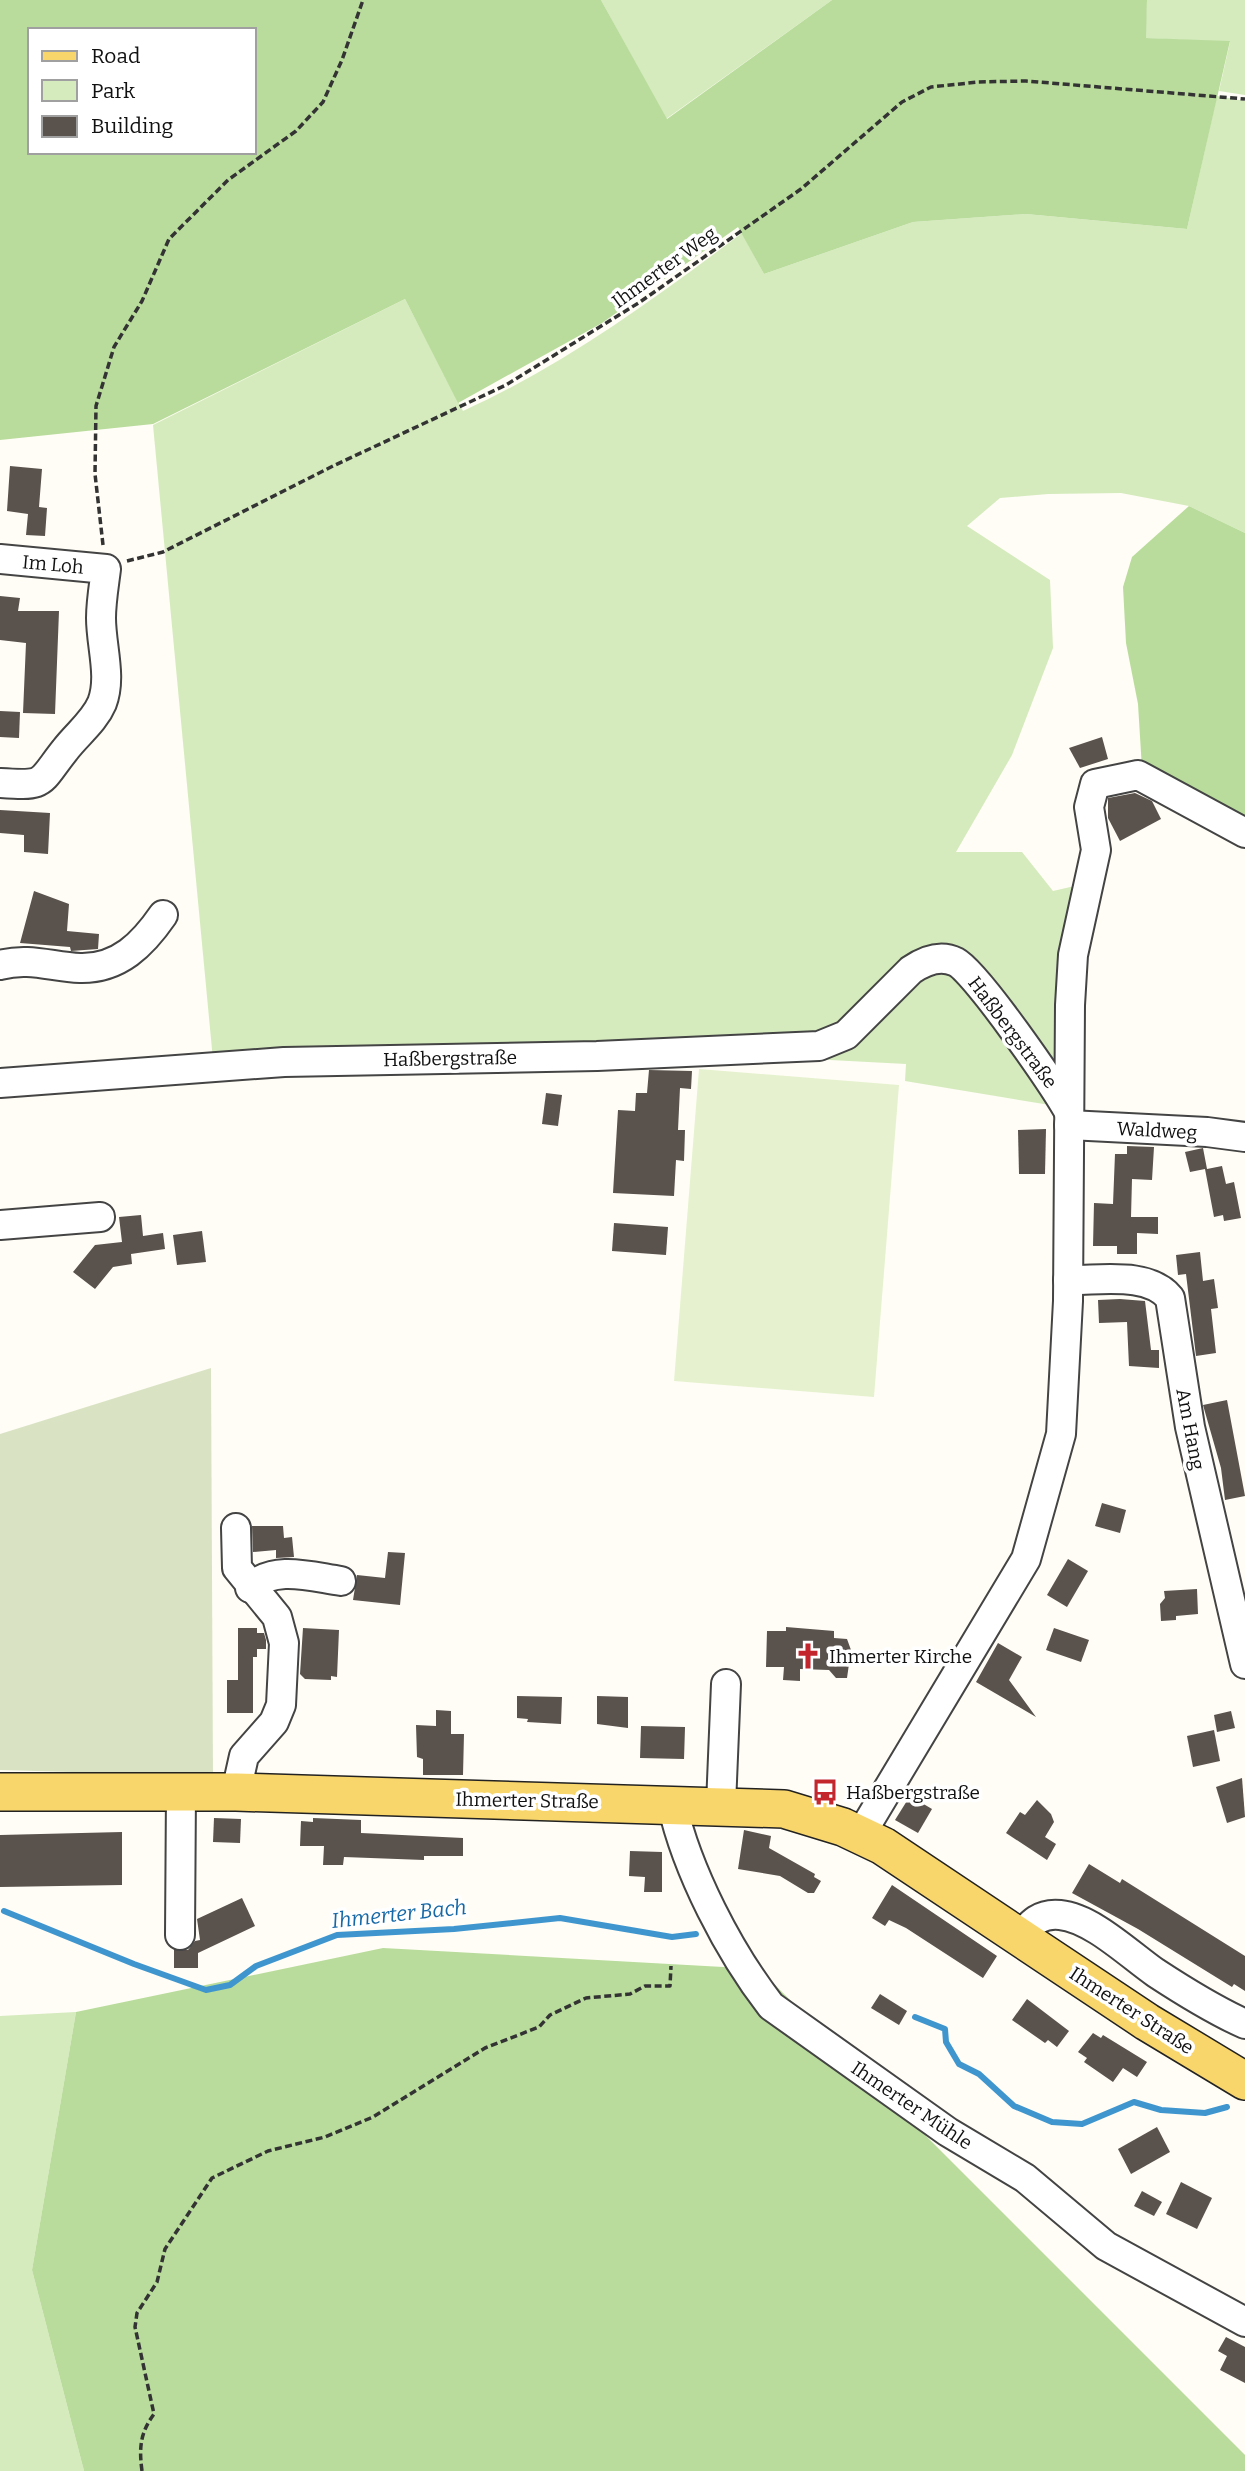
<svg xmlns="http://www.w3.org/2000/svg" width="1245" height="2471" viewBox="0 0 1245 2471" font-family="Bitter,serif">
  <rect width="100%" height="100%" fill="#fffdf5"/>
  <g fill="#d5ebbd">
    <polygon points="601,0 832,0 666,119"/>
    <polygon points="1147,0 1245,0 1245,95 1219,91 1230,42 1145,38"/>
    <path d="M 1217,96 L 1245,101 L 1245,533 L 1189,506 L 1121,493 L 1048,494 L 1000,498 L 967,526 L 1050,580 L 1053,648 L 1012,755 L 956,852 L 1022,852 L 1053,891 L 1079,885 L 1062,1107 L 905,1081 L 906,1064 L 773,1057 L 213,1060 L 153,425 L 405,299 L 463,411 C 564,365 653,300 742,233 L 764,274 L 913,222 L 1026,214 L 1187,229 Z"/>
    <polygon points="76,2012 32,2270 84,2471 0,2471 0,2016"/>
  </g>
  <g fill="#b9dc9c" fill-rule="evenodd">
    <path d="M 0,0 L 601,0 L 667,119 L 832,0 L 1147,0 L 1146,38 L 1230,41 L 1187,229 L 1026,214 L 913,222 L 764,274 L 738,227 L 602,323 L 458,403 L 405,299 L 153,424 L 0,440 ZM 30,30 L 254,30 L 254,152 L 30,152 Z"/>
    <polygon points="1189,506 1245,533 1245,828 1142,769 1138,704 1126,643 1123,587 1132,557"/>
    <polygon points="383,1948 759,1969 1245,2455 1245,2471 84,2471 32,2270 76,2012"/>
  </g>
  <polygon fill="#d9e3c4" points="211,1368 213,1776 0,1770 0,1434"/>
  <polygon fill="#e6f2cf" points="699,1069 899,1085 874,1397 674,1381"/>
  <g fill="none" stroke-linecap="round" stroke-linejoin="round">
    <g stroke="#3f96cf" stroke-width="6">
      <polyline points="4,1911 134,1964 206,1990 230,1985 256,1966 337,1935 454,1929 560,1918 672,1937 696,1934"/>
      <polyline points="915,2017 945,2029 946,2042 959,2064 979,2074 1014,2106 1052,2122 1082,2124 1134,2102 1161,2110 1205,2113 1227,2107"/>
    </g>
  </g>
  <g fill="#5a524d">
    <polygon points="10,466 42,469 39,507 47,508 45,536 26,535 28,514 7,511"/>
    <polygon points="0,596 20,598 18,611 59,611 55,714 23,713 26,643 0,640"/>
    <polygon points="0,711 20,712 19,738 0,737"/>
    <polygon points="1102,737 1108,759 1080,768 1069,748"/>
    <polygon points="1135,793 1152,801 1161,819 1120,841 1108,818 1108,798"/>
    <polygon points="0,810 50,813 48,854 24,852 24,835 0,833"/>
    <polygon points="34,891 69,904 67,931 99,934 98,949 71,951 70,947 20,943"/>
    <polygon points="649,1070 692,1071 691,1089 680,1088 678,1130 685,1130 684,1161 676,1160 674,1196 613,1193 618,1110 635,1111 636,1093 647,1093"/>
    <polygon points="546,1093 562,1095 558,1126 542,1124"/>
    <polygon points="1046,1129 1045,1174 1019,1174 1018,1130"/>
    <polygon points="1127,1146 1154,1147 1152,1180 1132,1179 1131,1217 1158,1217 1158,1234 1137,1233 1137,1254 1117,1254 1117,1246 1093,1246 1094,1203 1113,1204 1115,1154 1127,1154"/>
    <polygon points="1203,1148 1207,1169 1222,1166 1226,1184 1234,1182 1241,1218 1224,1221 1223,1215 1214,1217 1205,1169 1190,1172 1185,1152"/>
    <polygon points="141,1215 143,1236 163,1233 165,1249 131,1254 132,1264 113,1267 95,1289 73,1272 95,1245 122,1242 119,1217"/>
    <polygon points="614,1223 668,1227 666,1255 612,1251"/>
    <polygon points="202,1231 206,1262 177,1265 173,1235"/>
    <polygon points="1200,1252 1203,1281 1214,1279 1218,1308 1211,1309 1216,1353 1196,1356 1186,1274 1178,1275 1176,1255"/>
    <polygon points="1120,1299 1145,1301 1151,1350 1159,1350 1159,1368 1129,1366 1127,1322 1099,1323 1098,1300"/>
    <polygon points="1227,1400 1245,1496 1225,1500 1221,1468 1203,1405"/>
    <polygon points="1102,1503 1126,1510 1120,1533 1095,1526"/>
    <polygon points="252,1526 283,1526 284,1538 292,1537 294,1557 276,1558 276,1550 253,1552"/>
    <polygon points="388,1552 405,1553 400,1605 353,1600 357,1575 385,1578"/>
    <polygon points="1068,1559 1088,1571 1067,1607 1047,1595"/>
    <polygon points="1197,1589 1198,1614 1176,1616 1176,1620 1161,1621 1160,1604 1165,1598 1164,1591"/>
    <polygon points="786,1627 834,1631 834,1638 847,1639 851,1650 847,1678 836,1678 829,1670 800,1669 800,1681 783,1680 784,1667 766,1667 767,1631 786,1631"/>
    <polygon points="238,1628 257,1628 257,1633 264,1633 266,1640 266,1649 257,1649 257,1657 253,1657 253,1713 227,1713 227,1680 238,1680"/>
    <polygon points="303,1628 339,1630 337,1677 331,1676 331,1680 305,1679 300,1674"/>
    <polygon points="1054,1628 1089,1640 1081,1662 1046,1650"/>
    <polygon points="998,1643 1022,1657 1009,1680 1036,1717 976,1682"/>
    <polygon points="517,1696 562,1697 561,1724 527,1722 528,1719 517,1718"/>
    <polygon points="597,1696 628,1697 628,1728 597,1724"/>
    <polygon points="436,1710 451,1711 451,1734 464,1734 463,1775 423,1775 423,1759 417,1757 416,1725 436,1726"/>
    <polygon points="1231,1711 1235,1728 1217,1732 1214,1715"/>
    <polygon points="641,1726 685,1727 684,1759 640,1758"/>
    <polygon points="1214,1730 1220,1761 1193,1767 1187,1736"/>
    <polygon points="1242,1778 1245,1817 1227,1823 1216,1787"/>
    <polygon points="910,1796 932,1809 918,1833 895,1820"/>
    <polygon points="1037,1800 1051,1814 1054,1822 1045,1837 1056,1844 1047,1860 1006,1833 1020,1812 1025,1815"/>
    <polygon points="214,1818 241,1819 240,1843 213,1842"/>
    <polygon points="313,1818 361,1820 361,1833 463,1838 463,1856 424,1856 424,1860 344,1857 343,1865 323,1865 324,1846 300,1846 301,1821 313,1822"/>
    <polygon points="744,1830 771,1836 769,1848 815,1874 814,1877 821,1881 814,1893 808,1893 780,1876 738,1869"/>
    <polygon points="122,1832 122,1885 0,1887 0,1835"/>
    <polygon points="630,1851 662,1852 662,1892 644,1892 645,1877 629,1876"/>
    <polygon points="1089,1864 1120,1883 1122,1879 1245,1956 1245,1991 1234,1984 1232,1987 1138,1929 1072,1893"/>
    <polygon points="892,1885 997,1956 983,1978 906,1928 889,1920 885,1926 872,1918"/>
    <polygon points="242,1898 255,1926 198,1953 198,1968 174,1968 174,1950 188,1950 195,1941 200,1940 197,1919"/>
    <polygon points="880,1994 907,2011 899,2025 871,2008"/>
    <polygon points="1027,1999 1069,2031 1057,2047 1048,2040 1045,2043 1012,2020"/>
    <polygon points="1093,2033 1101,2038 1103,2035 1147,2062 1137,2077 1123,2068 1113,2082 1084,2062 1087,2058 1078,2052"/>
    <polygon points="1157,2127 1170,2152 1131,2174 1118,2149"/>
    <polygon points="1181,2182 1212,2198 1197,2229 1166,2214"/>
    <polygon points="1142,2191 1162,2202 1154,2216 1134,2206"/>
    <polygon points="1226,2337 1245,2347 1245,2383 1220,2370 1227,2356 1218,2351"/>
  </g>
  <g fill="none" stroke-linecap="round" stroke-linejoin="round">
    <g stroke="#444" stroke-width="32">
      <g id="minor">
        <path d="M 0,559 L 106,569 C 104,585 101,602 101,618 C 101,646 112,677 102,703 C 94,722 77,734 65,750 C 38,784 47,786 0,783"/>
        <path d="M 0,965 C 29,957 52,967 80,968 C 119,969 143,944 163,915"/>
        <path d="M 0,1083 L 284,1062 L 597,1056 L 819,1046 L 846,1035 L 911,970 C 924,961 940,954 956,962 C 977,973 1055,1087 1069,1112"/>
        <polyline points="1069,1125 1207,1132 1245,1137"/>
        <polyline points="0,1225 100,1217"/>
        <path d="M 1068,1280 C 1099,1281 1148,1271 1170,1298 L 1190,1427 L 1245,1664"/>
        <polyline points="236,1528 237,1568 277,1617 284,1643 281,1705 274,1722 244,1756 236,1792"/>
        <path d="M 250,1588 C 274,1564 312,1577 341,1581"/>
        <path d="M 672,1804 C 687,1871 729,1952 771,2006 L 948,2132 L 1025,2178 L 1106,2246 L 1245,2322"/>
        <polyline points="721,1805 726,1684"/>
        <polyline points="861,1834 1026,1559 1061,1434 1068,1301 1070,1005 1073,955 1096,850 1089,807 1095,784 1138,775 1245,833"/>
        <polyline points="180,1935 181,1791"/>
        <path d="M 1020,1937 C 1031,1923 1040,1913 1060,1915 C 1092,1918 1130,1955 1156,1973 C 1185,1992 1214,2010 1245,2024"/>
      </g>
    </g>
    <g stroke="#222" stroke-width="40">
      <polyline id="major" points="0,1792 236,1792 784,1809 843,1827 883,1846 1147,2022 1245,2081"/>
    </g>
    <g stroke="#333" stroke-width="3.5" stroke-dasharray="7 3.5" stroke-linecap="butt">
      <polyline points="103,545 95,474 96,406 114,347 142,301 169,239 228,180 296,131 323,102 342,60 363,0"/>
      <polyline points="127,561 163,552 333,466 506,385 640,302 801,189 902,102 931,87 978,82 1026,81 1245,99"/>
      <path d="M 142,2471 C 139,2448 140,2433 154,2414 L 135,2327 L 137,2313 L 157,2282 L 165,2249 L 212,2178 L 268,2151 L 325,2137 L 373,2117 L 485,2048 L 539,2027 L 550,2015 L 586,1998 L 630,1994 L 645,1986 L 670,1986 L 671,1966"/>
    </g>
    <use href="#minor" stroke="#fff" stroke-width="28"/>
    <use href="#major" stroke="#f9d66b" stroke-width="37"/>
  </g>
  <defs>
    <g id="church-bare" transform="scale(2.1)"><path d="M-1.2-6h2.4v3.5h3.3v2.4h-3.3V6h-2.4V-.1h-3.3v-2.4h3.3Z" fill="#c4262e" stroke="#fff" stroke-width="2.5" paint-order="stroke"/></g>
    <g id="bus-bare" transform="scale(2.1)"><path d="M-5-6H5V4H4V6H2V4H-2V6H-4V4H-5ZM-3.5-4V0h7V-4ZM-3.5 1.2v1.5H-2V1.2ZM2 1.2v1.5H3.5V1.2Z" fill="#c4262e" stroke="#fff" stroke-width="2.5" paint-order="stroke"/></g>
  </defs>
  <g fill-rule="evenodd">
    <use href="#church-bare" x="808" y="1656"/>
    <use href="#bus-bare" x="825" y="1792"/>
  </g>
  <g text-anchor="middle" stroke-width="7" stroke-linejoin="round" paint-order="stroke">
    <g font-size="19" fill="#111" stroke="#fff">
      <text transform="translate(664 267) rotate(-36)" y="7">Ihmerter Weg</text>
      <text transform="translate(53 564) rotate(5)" y="7">Im Loh</text>
      <text transform="translate(1013 1032) rotate(53)" y="7">Haßbergstraße</text>
      <text transform="translate(450 1058) rotate(-1)" y="7">Haßbergstraße</text>
      <text transform="translate(1157 1130) rotate(3)" y="7">Waldweg</text>
      <text transform="translate(1191 1429) rotate(79)" y="7">Am Hang</text>
      <text transform="translate(527 1800) rotate(1)" y="7">Ihmerter Straße</text>
      <text transform="translate(1132 2010) rotate(33)" y="7">Ihmerter Straße</text>
      <text transform="translate(912 2105) rotate(34)" y="7">Ihmerter Mühle</text>
    </g>
    <g font-size="19" fill="#111" stroke="#fff" text-anchor="start">
      <text x="829" y="1663">Ihmerter Kirche</text>
      <text x="846" y="1799">Haßbergstraße</text>
    </g>
    <g font-size="21" font-style="italic" fill="#1768a6" stroke="#fff">
      <text transform="translate(399 1914) rotate(-6)" y="7">Ihmerter Bach</text>
    </g>
  </g>
  <rect x="28" y="28" width="228" height="126" fill="#ffffff" stroke="#a0a0a0" stroke-width="2"/>
  <rect x="42" y="51" width="35" height="10" fill="#f9d66b" stroke="#a0a0a0" stroke-width="2"/>
  <text x="91" y="63" font-size="21" fill="#111111">Road</text>
  <rect x="42" y="80" width="35" height="21" fill="#d5ebbd" stroke="#a0a0a0" stroke-width="2"/>
  <text x="91" y="98" font-size="21" fill="#111111">Park</text>
  <rect x="42" y="116" width="35" height="21" fill="#5a524d" stroke="#a0a0a0" stroke-width="2"/>
  <text x="91" y="133" font-size="21" fill="#111111">Building</text>
</svg>
